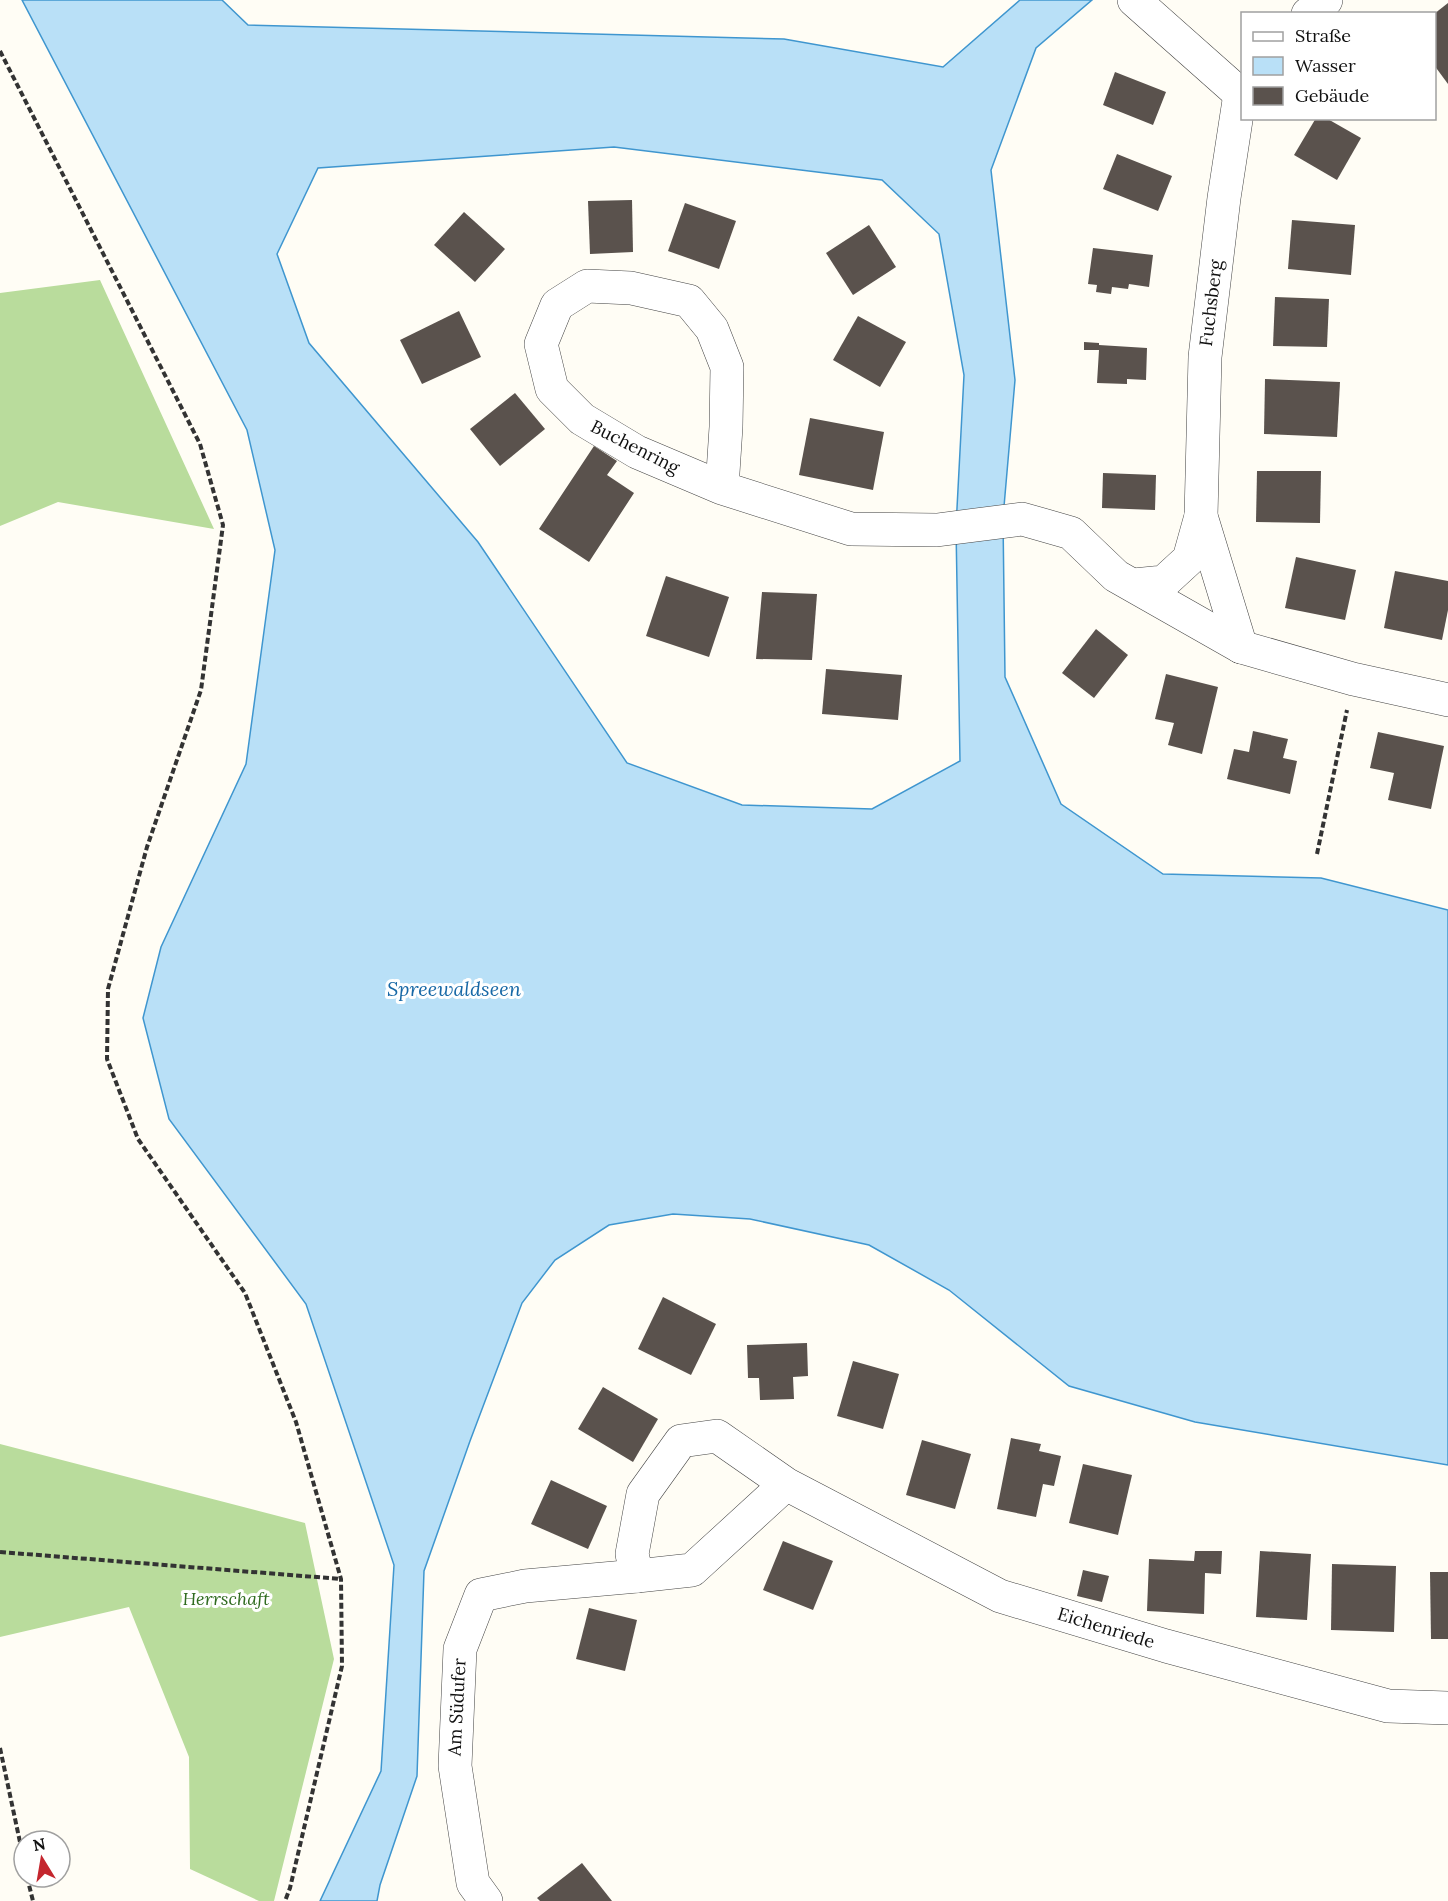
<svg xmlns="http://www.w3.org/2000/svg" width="1448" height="1901" viewBox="0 0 1448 1901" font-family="Lora,serif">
  <rect width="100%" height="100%" fill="#fffdf5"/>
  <g fill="#b9dc9c">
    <polygon points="100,280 214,529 58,502 0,526 0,293"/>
    <polygon points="0,1444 305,1523 334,1659 274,1901 259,1901 190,1869 189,1757 129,1607 0,1637"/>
  </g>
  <path fill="#b9e0f7" stroke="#3f96cf" stroke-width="1.5" fill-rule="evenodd" d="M 22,0 L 222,0 L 248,25 L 784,39 L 943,67 L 1020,0 L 1092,0 L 1036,48 L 991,170 L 1015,380 L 1003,518 L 1005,677 L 1061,804 L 1163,874 L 1321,878 L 1448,910 L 1448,1465 L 1195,1422 L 1069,1386 L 949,1290 L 869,1245 L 750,1219 L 673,1214 L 609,1225 L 555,1260 L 522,1303 L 470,1441 L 424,1571 L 417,1776 L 380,1885 L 377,1901 L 320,1901 L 381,1771 L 394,1565 L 306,1304 L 169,1119 L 143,1018 L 161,947 L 246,764 L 275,550 L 247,430 ZM 614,147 L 882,180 L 939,234 L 964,375 L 956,527 L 960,761 L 872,809 L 742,805 L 627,763 L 478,542 L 309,343 L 277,254 L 318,168 Z"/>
  <g fill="#5a524d">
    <polygon points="1448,3 1448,84 1434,65 1434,14"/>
    <polygon points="1115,72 1166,92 1153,125 1103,105"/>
    <polygon points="1316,118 1326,118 1361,138 1337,180 1294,155"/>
    <polygon points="1117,154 1172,176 1158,211 1103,189"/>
    <polygon points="632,200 633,252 590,254 588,201"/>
    <polygon points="685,203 736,221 719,269 668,251"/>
    <polygon points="464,212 505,249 475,282 434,245"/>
    <polygon points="1292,220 1355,225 1351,275 1288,269"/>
    <polygon points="869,225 896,267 853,295 826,253"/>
    <polygon points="1093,248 1153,255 1149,287 1129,284 1128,289 1112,287 1111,294 1096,292 1097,285 1088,284"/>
    <polygon points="1275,297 1329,299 1327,347 1273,346"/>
    <polygon points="459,311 481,357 422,384 400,340"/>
    <polygon points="858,316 906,342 880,387 833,360"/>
    <polygon points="1084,342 1099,343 1099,345 1147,348 1146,380 1127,379 1127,384 1097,383 1099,350 1084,350"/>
    <polygon points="1265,379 1340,382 1337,437 1264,434"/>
    <polygon points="515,393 545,429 500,466 470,429"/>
    <polygon points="810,418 884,432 873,490 799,475"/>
    <polygon points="594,446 617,461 607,475 634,493 589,562 539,529"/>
    <polygon points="1257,471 1321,471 1320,523 1256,522"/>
    <polygon points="1103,473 1156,475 1155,510 1102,508"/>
    <polygon points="1296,557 1356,570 1345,620 1285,608"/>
    <polygon points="1395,571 1448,581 1448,610 1442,640 1384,628"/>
    <polygon points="666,576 729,597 709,657 646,636"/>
    <polygon points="762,592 817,594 812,660 756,659"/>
    <polygon points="1096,629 1128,655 1094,698 1062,673"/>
    <polygon points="826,669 902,675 898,720 822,714"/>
    <polygon points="1166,674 1218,687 1202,754 1168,745 1174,723 1155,719"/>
    <polygon points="1253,731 1288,739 1283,758 1297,761 1290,794 1227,779 1234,749 1249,752"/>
    <polygon points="1378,732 1444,746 1431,809 1388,800 1394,773 1370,768"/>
    <polygon points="663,1297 716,1324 691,1375 638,1349"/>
    <polygon points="807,1343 808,1376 793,1377 794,1399 760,1400 759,1378 748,1378 747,1345"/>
    <polygon points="853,1361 899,1374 883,1429 837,1416"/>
    <polygon points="603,1387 658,1419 633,1462 578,1429"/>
    <polygon points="1011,1438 1041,1444 1039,1451 1061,1456 1054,1486 1043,1484 1036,1517 997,1509"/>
    <polygon points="922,1440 971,1454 955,1509 906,1495"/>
    <polygon points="1083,1464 1132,1475 1118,1535 1069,1523"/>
    <polygon points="551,1480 607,1506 588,1549 531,1524"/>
    <polygon points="783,1541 833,1561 813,1610 763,1590"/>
    <polygon points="1195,1551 1222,1551 1221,1574 1205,1573 1204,1614 1147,1611 1149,1559 1194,1561"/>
    <polygon points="1260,1551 1311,1554 1307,1620 1256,1617"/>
    <polygon points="1332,1564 1396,1566 1394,1632 1331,1630"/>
    <polygon points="1083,1570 1109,1576 1102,1602 1077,1596"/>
    <polygon points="1430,1572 1448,1572 1448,1639 1431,1639"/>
    <polygon points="589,1608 637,1620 625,1671 576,1659"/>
    <polygon points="582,1863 612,1901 540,1901 537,1898"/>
  </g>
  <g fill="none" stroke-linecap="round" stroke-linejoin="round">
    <g stroke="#444" stroke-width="34">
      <g id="minor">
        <polyline points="1134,0 1240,94"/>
        <polyline points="1308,14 1326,0"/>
        <polyline points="722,488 726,427 727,367 712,329 689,301 631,288 587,286 557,305 541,344 552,389 582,419 637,452 722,488 851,529 937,530 1022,519 1071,533 1116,576 1241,647 1353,679 1448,700"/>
        <polyline points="1134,585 1164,582 1189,559 1201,516"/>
        <polyline points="1241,647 1201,516 1205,357 1224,198 1240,94 1242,91"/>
        <polyline points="786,1484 692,1570 637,1576 632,1554 643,1494 681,1441 717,1436 786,1484 1000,1596 1166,1646 1388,1706 1448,1708"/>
        <polyline points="486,1901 473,1883 455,1766 460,1649 481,1595 525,1586 637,1576"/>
      </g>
    </g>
    <g stroke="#333" stroke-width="4" stroke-dasharray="6 3" stroke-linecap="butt">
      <polyline points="0,51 200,444 223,525 201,690 147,847 108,989 107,1059 138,1139 245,1293 296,1422 341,1579 342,1666 290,1888 285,1901"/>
      <polyline points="1317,854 1347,710"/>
      <polyline points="0,1552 341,1579"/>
      <polyline points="0,1748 24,1861"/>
      <polyline points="27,1877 33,1901"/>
    </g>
    <use href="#minor" stroke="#fff" stroke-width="33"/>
  </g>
  <g text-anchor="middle" stroke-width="6" stroke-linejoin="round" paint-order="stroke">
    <g font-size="18" fill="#111" stroke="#fff">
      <text transform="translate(1211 303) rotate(-83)" y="6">Fuchsberg</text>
      <text transform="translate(635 447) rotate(27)" y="6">Buchenring</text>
      <text transform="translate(1106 1628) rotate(17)" y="6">Eichenriede</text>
      <text transform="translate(457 1707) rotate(-87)" y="6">Am Südufer</text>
    </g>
    <g font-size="18" font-style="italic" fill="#2f6b1f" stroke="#fff">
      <text x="226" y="1605">Herrschaft</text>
    </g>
    <g font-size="20" font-style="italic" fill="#1768a6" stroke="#fff">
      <text x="454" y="996">Spreewaldseen</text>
    </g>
  </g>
  <rect x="1241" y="12" width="195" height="108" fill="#ffffff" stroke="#a0a0a0" stroke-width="1.5"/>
  <rect x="1253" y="32" width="30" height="9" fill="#ffffff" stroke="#a0a0a0" stroke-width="1.5"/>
  <text x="1295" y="42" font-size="18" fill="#111111">Straße</text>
  <rect x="1253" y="57" width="30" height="18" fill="#b9e0f7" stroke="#a0a0a0" stroke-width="1.5"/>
  <text x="1295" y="72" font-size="18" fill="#111111">Wasser</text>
  <rect x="1253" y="87" width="30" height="18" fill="#5a524d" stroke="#a0a0a0" stroke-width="1.5"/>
  <text x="1295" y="102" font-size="18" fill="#111111">Gebäude</text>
  <g transform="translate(42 1859) rotate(349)"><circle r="28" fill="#ffffff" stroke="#a0a0a0" stroke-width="1.5"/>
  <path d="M0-4.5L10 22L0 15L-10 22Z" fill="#c4262e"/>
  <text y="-9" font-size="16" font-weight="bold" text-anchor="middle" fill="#111111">N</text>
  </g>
</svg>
